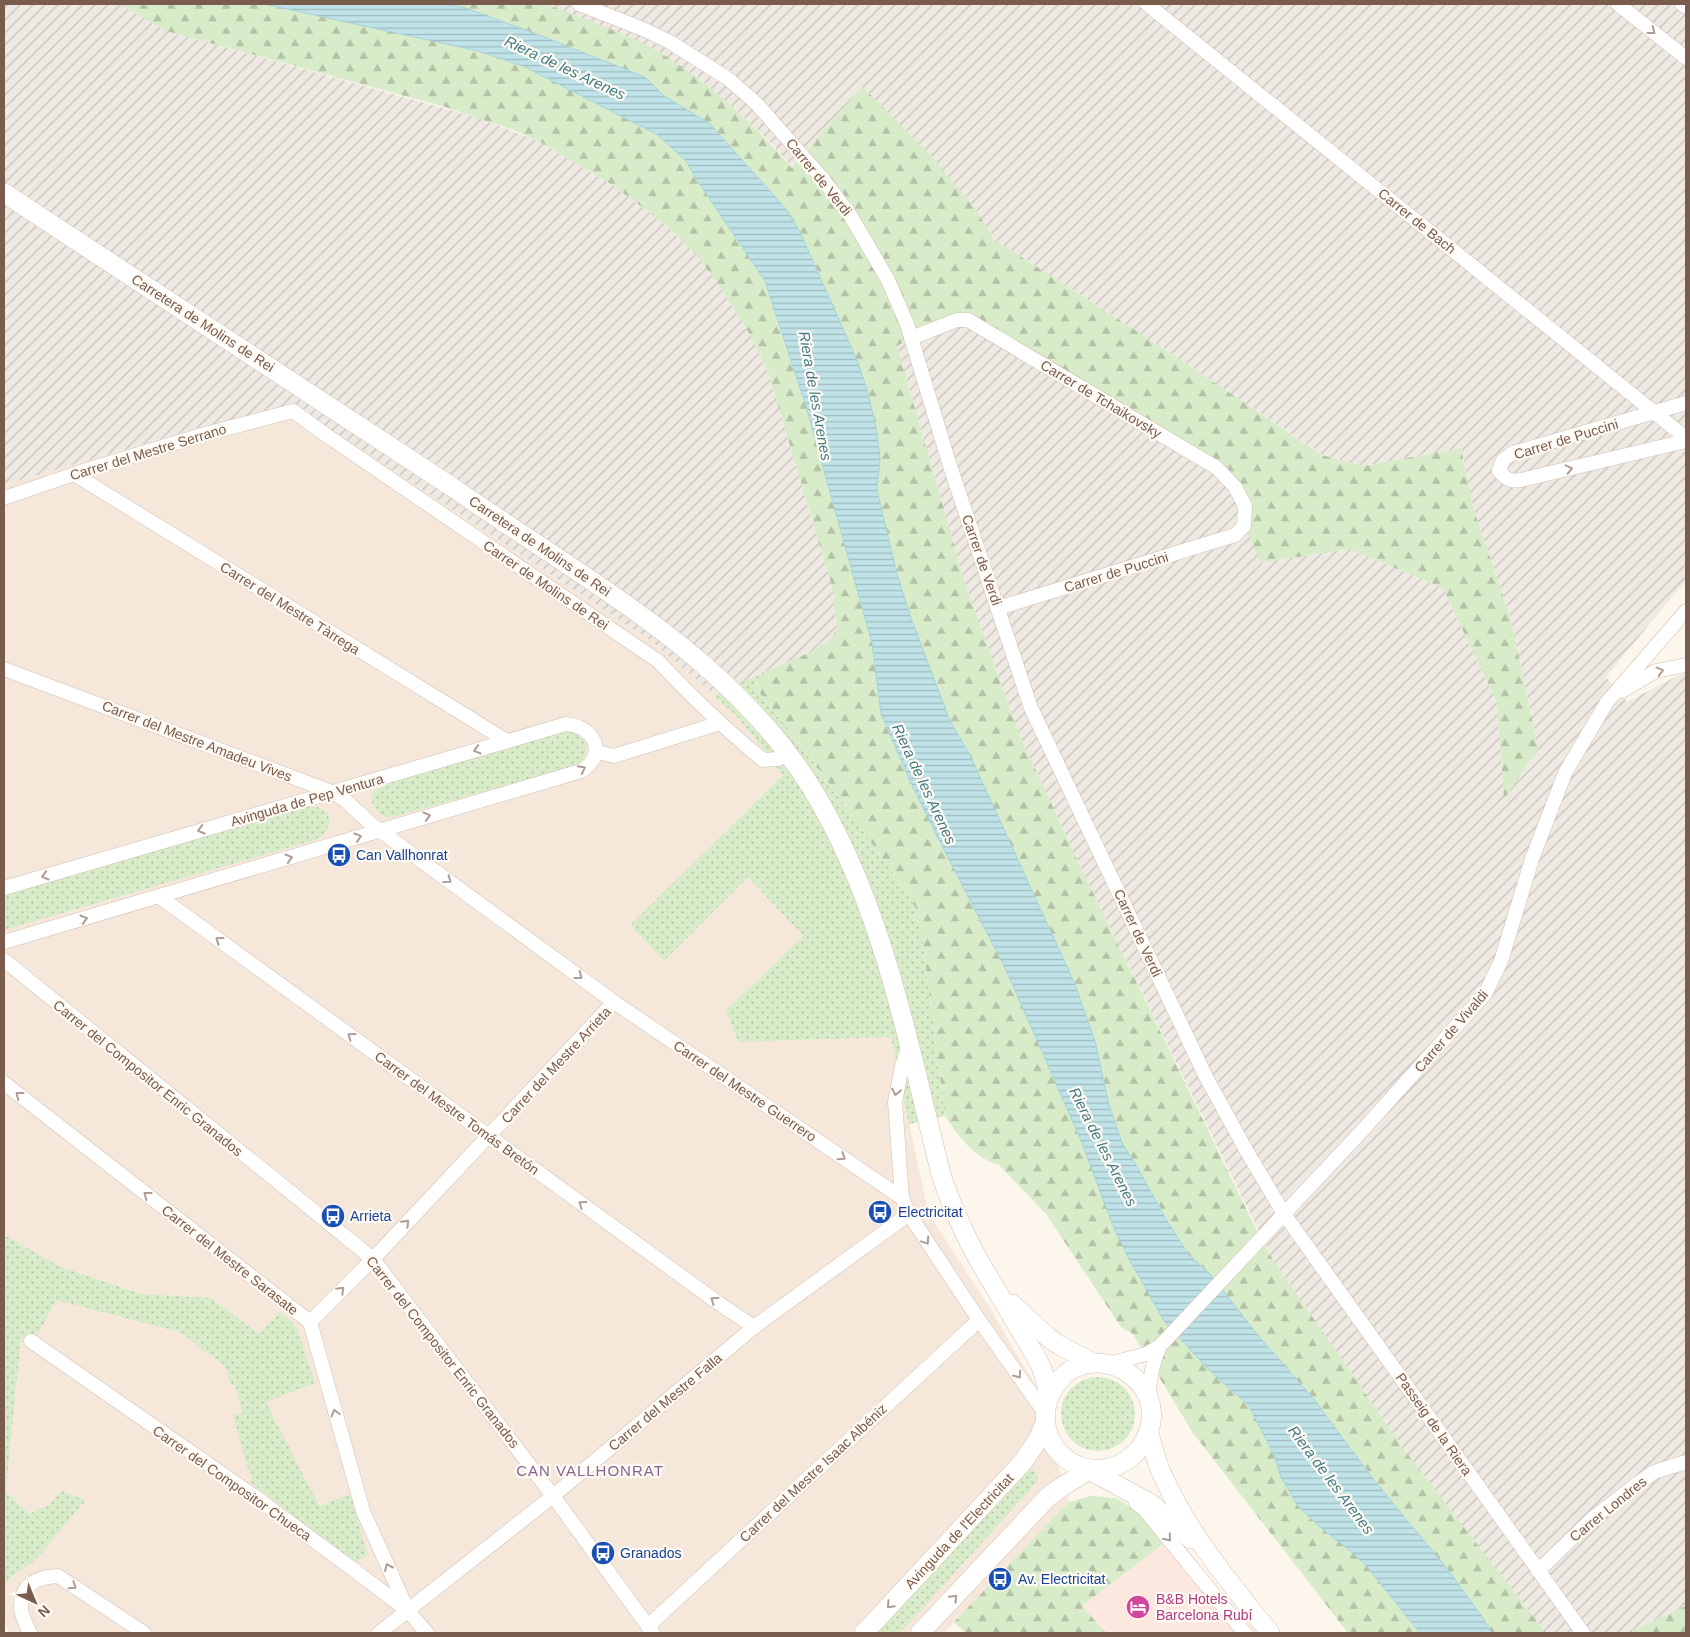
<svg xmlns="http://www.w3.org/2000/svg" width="1690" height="1637" viewBox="0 0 1690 1637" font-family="Arial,sans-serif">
  <defs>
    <pattern id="industrial-furrows" width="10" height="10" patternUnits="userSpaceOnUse" patternTransform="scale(1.25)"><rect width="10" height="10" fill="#efe9e4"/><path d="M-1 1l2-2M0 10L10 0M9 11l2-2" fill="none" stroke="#c7c0bb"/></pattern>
    <pattern id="grass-dots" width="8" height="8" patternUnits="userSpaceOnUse" patternTransform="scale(1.25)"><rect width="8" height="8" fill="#d8ecc9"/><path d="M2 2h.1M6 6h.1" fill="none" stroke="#b4c2a5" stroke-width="1.8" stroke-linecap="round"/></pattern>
    <pattern id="forest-firs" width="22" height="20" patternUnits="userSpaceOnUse" patternTransform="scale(1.25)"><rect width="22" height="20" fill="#d8ecc9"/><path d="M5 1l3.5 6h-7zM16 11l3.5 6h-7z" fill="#b4c2a5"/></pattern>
    <pattern id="water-rules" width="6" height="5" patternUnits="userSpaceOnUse" patternTransform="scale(1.25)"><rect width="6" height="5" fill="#bfe3e8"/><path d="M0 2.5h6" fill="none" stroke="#a0bbbe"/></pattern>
  </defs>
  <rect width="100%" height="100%" fill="#fdf6ec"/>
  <polygon fill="#f5e8da" points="291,406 349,441 653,642 694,676 741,721 783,775 630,925 664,961 747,876 803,936 726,1010 738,1042 891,1037 928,1212 991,1310 1035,1385 1069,1502 944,1633 9,1633 4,1619 4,1590 6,1583 22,1568 34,1560 62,1491 49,1505 29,1515 6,1491 21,1337 4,1302 4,485 198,428"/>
  <polygon fill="#fde8e0" points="1175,1535 1255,1633 1106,1633 1082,1606"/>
  <g fill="url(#industrial-furrows)">
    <polygon points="4,4 119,4 166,31 479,118 540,142 614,186 667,226 697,256 723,291 750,333 768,372 833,590 837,627 831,639 811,652 766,671 714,695 653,642 349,441 291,406 198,428 4,485"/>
    <polygon points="541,4 1686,4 1686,580 1606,677 1627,702 1681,674 1686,674 1686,1606 1627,1633 1546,1633 1406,1452 1273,1260 1084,874 1020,736 965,583 897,346 911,338 968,320 1235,487 1261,563 1349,549 1443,588 1497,703 1504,798 1538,749 1511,619 1473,507 1461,448 1364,466 1323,455 1166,350 995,240 974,207 862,86 793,168 767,139 736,110 697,77 648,46 556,8"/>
  </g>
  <g fill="url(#grass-dots)">
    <polygon points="766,671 759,678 756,688 811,758 903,887 915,907 923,944 945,1116 909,1124 891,1037 738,1042 726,1010 803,936 748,877 664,961 630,925 783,775 741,721 714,695"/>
    <path d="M 569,730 C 588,734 592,752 578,765 L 393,817 L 385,817 C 368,805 365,792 387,784 Z"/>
    <path d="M 311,806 C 335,808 334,830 315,840 L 4,930 L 4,894 Z"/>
    <path d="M 4,1235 L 61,1267 L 141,1294 L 211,1298 L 259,1334 L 280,1312 L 294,1324 L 298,1330 L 315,1383 L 266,1402 L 319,1506 L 350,1494 L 368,1555 L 354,1563 L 250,1482 L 252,1476 L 246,1464 L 233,1415 L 243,1413 L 235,1385 L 230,1385 L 227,1370 L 221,1363 L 180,1332 L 56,1300 L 40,1331 L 31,1341 L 21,1338 L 6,1491 L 29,1514 L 49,1505 L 62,1491 L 86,1500 C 69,1519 54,1540 36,1559 C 25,1570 8,1574 4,1590 Z"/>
    <circle cx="1098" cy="1414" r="37"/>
    <polygon points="1030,1470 1036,1472 1038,1481 900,1633 874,1633 1022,1472"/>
  </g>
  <g fill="url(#forest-firs)">
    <path d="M 119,4 L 264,4 L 478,51 L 523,66 L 658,135 L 687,162 L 697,180 L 765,281 L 806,406 L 872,643 L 881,714 L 910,781 L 939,840 L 1006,970 L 1082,1143 L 1113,1226 L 1129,1259 L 1164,1321 L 1208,1369 L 1249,1406 L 1274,1455 L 1281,1477 L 1291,1496 L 1311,1519 L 1354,1554 L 1368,1568 L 1420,1633 L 1348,1633 L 1193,1433 L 1133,1334 L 1121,1327 L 1046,1214 L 999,1165 C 975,1158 958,1136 945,1116 L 923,944 L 915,907 L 903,887 L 811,758 L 756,688 L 759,678 L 766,671 L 811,652 L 831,639 L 837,627 L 833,590 L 768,372 L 749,333 L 723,291 L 697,256 L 667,226 L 614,186 L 540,142 L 514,130 L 445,107 L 166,31 Z"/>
    <path d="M 441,4 L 541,4 L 556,8 C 587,20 619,31 648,46 C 704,76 751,121 792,168 L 862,86 L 933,158 L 974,207 L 995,240 L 1166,350 L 1322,455 L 1364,466 L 1461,448 L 1473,507 L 1511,619 L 1538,749 L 1504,799 L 1497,703 L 1443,588 L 1349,549 L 1261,563 L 1244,526 L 1235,487 L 968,320 L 911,338 L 897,346 L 965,583 L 1020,736 L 1084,874 L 1254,1225 L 1273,1260 L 1406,1452 L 1546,1633 L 1492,1633 L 1483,1618 L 1449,1571 L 1374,1480 L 1313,1398 L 1257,1334 L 1201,1265 L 1188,1254 L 1122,1143 L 1109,1105 L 1095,1041 L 1074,982 L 969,753 L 950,721 L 911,618 L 897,574 L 877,490 L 880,458 L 877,432 L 868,393 L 857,360 L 800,232 L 786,209 L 710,124 L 663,95 L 645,77 L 539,35 L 463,7 Z"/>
    <polygon points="1091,1496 1116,1498 1175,1535 1082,1606 1106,1633 966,1633 954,1622 1069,1502"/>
    <polygon points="1686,1606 1686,1633 1627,1633"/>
  </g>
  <polygon fill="url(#water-rules)" stroke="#a5d3da" points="264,4 441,4 463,7 539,35 645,77 663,95 710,124 786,209 800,232 857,360 868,393 877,432 880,458 877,490 897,574 911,618 950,721 969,753 1074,982 1095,1041 1109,1105 1122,1143 1136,1165 1165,1217 1188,1254 1209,1273 1257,1334 1313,1398 1374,1480 1449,1571 1483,1618 1492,1633 1420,1633 1368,1568 1354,1554 1320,1527 1297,1505 1281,1477 1274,1455 1249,1406 1208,1369 1164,1321 1129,1259 1113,1226 1082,1143 1006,970 939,840 910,781 881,714 872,643 806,406 765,281 697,180 687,162 658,135 523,66 478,51"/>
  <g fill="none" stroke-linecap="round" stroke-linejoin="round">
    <g stroke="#d1beb0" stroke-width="15">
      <g id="street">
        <polyline points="579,4 643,29 670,42 727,78 756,103 822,178 850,215 888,280 907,324 950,466 1031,708 1206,1077 1246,1150 1284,1214 1583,1633"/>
        <polyline points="1147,4 1686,438"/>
        <polyline points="1618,4 1686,58"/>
        <polyline points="1682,4 1686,7"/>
        <polyline points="911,338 957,320 968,320 1217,468 1235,487 1245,506 1244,526 1235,535 998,608"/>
        <path d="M 1686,403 L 1513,453 L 1503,460 L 1499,471 C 1506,479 1510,482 1521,480 L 1686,441"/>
        <polyline points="74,474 507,741"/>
        <path d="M 4,498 L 83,471 L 205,434 L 293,411 L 326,435 L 658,661 C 691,696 725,729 763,760 L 778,759 L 788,754"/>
        <polyline points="4,669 332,792 345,800 371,824 614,1002 902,1198 909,1214 979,1320 1045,1413"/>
        <polyline points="1622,691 1656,671 1686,665"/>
        <polyline points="597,752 614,756 720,723"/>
        <path d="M 4,888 L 566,724 C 593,726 609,753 581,771 L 4,942"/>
        <polyline points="160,897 717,1302 754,1327"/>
        <polyline points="4,960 373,1259 553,1496 653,1633"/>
        <polyline points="4,1083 310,1322 363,1511 408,1611"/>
        <polyline points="902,1198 895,1102 902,1066 909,1045"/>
        <polyline points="310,1322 373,1259 614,1002"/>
        <polyline points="31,1341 251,1494 350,1567 408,1611 427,1633"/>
        <polyline points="1108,1364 1146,1354 1160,1346"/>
        <path d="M 1149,1399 C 1149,1380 1152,1363 1160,1346 L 1360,1133 L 1485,994 L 1501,961 L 1532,859 L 1565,773 L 1607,702 L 1686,611"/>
        <polyline points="1136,1503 1145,1510 1245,1633"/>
        <polyline points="1538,1571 1593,1518 1633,1487 1654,1472 1686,1462"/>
        <polyline points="648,1626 979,1320"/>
        <path d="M 30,1633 C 27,1626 21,1616 21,1607 C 21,1583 38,1577 58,1576 L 144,1633"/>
        <polyline points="379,1633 553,1496 754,1327 909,1214"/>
      </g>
    </g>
    <g stroke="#d6c0b0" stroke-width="20">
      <g id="secondary">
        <path d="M 4,193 C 153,291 303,388 452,487 C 491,514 531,540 571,567 C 662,627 752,693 811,787 C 884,906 908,1045 942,1178 C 953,1208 965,1237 981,1264 C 994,1286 1007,1308 1020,1330 C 1027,1342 1036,1355 1042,1369 C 1045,1378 1048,1390 1048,1399 C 1048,1403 1046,1406 1046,1410 C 1044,1422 1047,1436 1054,1446 C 1079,1483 1133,1474 1148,1433 C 1167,1385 1106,1342 1065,1374 C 1057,1381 1053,1390 1048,1399"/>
        <polyline points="1012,1304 1049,1338 1059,1345 1093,1363"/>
        <path d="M 1149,1433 C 1153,1447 1156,1463 1163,1476 C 1189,1535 1231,1584 1270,1633"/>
        <polyline points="1089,1470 1150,1503 1191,1539"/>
        <polyline points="864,1633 1023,1462 1039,1438 1045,1423"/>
        <polyline points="920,1633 1047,1498 1057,1490 1089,1470"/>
      </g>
    </g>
    <use href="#street" stroke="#fff" stroke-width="14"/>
    <use href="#secondary" stroke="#fff" stroke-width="19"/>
  </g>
  <defs><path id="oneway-chevron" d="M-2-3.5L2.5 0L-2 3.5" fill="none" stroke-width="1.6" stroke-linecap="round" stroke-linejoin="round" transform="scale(1.25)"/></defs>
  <g stroke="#af9d94">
    <use href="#oneway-chevron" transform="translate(1652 31) rotate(38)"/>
    <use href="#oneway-chevron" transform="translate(1569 469) rotate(-13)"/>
    <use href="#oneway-chevron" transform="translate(1660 671) rotate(-15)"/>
    <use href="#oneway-chevron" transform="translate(477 750) rotate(164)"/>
    <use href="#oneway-chevron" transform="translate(582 769) rotate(-27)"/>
    <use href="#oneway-chevron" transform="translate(427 816) rotate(-17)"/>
    <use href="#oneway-chevron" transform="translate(201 830) rotate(164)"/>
    <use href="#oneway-chevron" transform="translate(358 837) rotate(-17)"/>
    <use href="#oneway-chevron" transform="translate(289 858) rotate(-17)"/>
    <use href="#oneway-chevron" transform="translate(45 876) rotate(164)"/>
    <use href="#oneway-chevron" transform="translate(448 880) rotate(36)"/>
    <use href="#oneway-chevron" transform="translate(84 919) rotate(-16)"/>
    <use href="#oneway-chevron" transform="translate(219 940) rotate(-144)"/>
    <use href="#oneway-chevron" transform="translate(579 976) rotate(37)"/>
    <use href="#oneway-chevron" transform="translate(351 1036) rotate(-144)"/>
    <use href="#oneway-chevron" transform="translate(896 1092) rotate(101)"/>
    <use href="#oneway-chevron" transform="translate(19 1095) rotate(-142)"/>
    <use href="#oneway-chevron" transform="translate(842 1157) rotate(34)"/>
    <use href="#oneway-chevron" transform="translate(147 1195) rotate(-142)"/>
    <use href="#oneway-chevron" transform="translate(582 1204) rotate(-144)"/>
    <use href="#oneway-chevron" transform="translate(406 1223) rotate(-46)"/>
    <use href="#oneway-chevron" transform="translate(926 1241) rotate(56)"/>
    <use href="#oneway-chevron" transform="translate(341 1290) rotate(-45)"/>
    <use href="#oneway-chevron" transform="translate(714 1300) rotate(-144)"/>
    <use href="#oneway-chevron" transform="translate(1018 1375) rotate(55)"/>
    <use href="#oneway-chevron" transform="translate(335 1413) rotate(-106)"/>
    <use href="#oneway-chevron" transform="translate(1168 1538) rotate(51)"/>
    <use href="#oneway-chevron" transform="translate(388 1567) rotate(-114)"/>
    <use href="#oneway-chevron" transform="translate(73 1586) rotate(34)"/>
    <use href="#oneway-chevron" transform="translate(954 1598) rotate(-47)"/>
    <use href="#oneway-chevron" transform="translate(890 1605) rotate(133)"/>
  </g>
  <defs>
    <g id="bus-disc" transform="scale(1.25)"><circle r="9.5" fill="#1a4fb4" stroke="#fffaf3"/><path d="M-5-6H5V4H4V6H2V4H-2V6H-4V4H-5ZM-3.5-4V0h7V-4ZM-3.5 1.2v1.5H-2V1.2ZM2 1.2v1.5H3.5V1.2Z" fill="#fff"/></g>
    <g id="hotel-disc" transform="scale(1.25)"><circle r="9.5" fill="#d1479c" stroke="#fffaf3"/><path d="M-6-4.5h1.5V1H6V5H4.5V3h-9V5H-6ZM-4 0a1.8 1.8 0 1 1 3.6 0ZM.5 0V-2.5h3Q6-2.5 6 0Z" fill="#fff"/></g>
  </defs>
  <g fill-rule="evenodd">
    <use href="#bus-disc" x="339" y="855"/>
    <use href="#bus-disc" x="880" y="1212"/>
    <use href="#bus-disc" x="333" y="1216"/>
    <use href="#bus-disc" x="603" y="1553"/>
    <use href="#bus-disc" x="1000" y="1579"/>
    <use href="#hotel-disc" x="1138" y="1607"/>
  </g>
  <g text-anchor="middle" stroke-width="4.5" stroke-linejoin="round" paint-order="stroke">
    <g font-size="14" fill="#7a5c4d" stroke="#fffaf3">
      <text transform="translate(819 177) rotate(51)" y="5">Carrer de Verdi</text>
      <text transform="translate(1417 221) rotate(39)" y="5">Carrer de Bach</text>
      <text transform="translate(203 323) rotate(33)" y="5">Carretera de Molins de Rei</text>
      <text transform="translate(1101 399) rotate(31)" y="5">Carrer de Tchaikovsky</text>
      <text transform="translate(1566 439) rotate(-17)" y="5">Carrer de Puccini</text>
      <text transform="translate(148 452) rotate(-17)" y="5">Carrer del Mestre Serrano</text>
      <text transform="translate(540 546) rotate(34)" y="5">Carretera de Molins de Rei</text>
      <text transform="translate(982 560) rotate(71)" y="5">Carrer de Verdi</text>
      <text transform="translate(1116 572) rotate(-17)" y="5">Carrer de Puccini</text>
      <text transform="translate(546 585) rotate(34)" y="5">Carrer de Molins de Rei</text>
      <text transform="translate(290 608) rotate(32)" y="5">Carrer del Mestre Tàrrega</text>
      <text transform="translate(197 741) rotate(21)" y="5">Carrer del Mestre Amadeu Vives</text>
      <text transform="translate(307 800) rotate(-16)" y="5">Avinguda de Pep Ventura</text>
      <text transform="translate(1138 933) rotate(65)" y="5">Carrer de Verdi</text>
      <text transform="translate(1451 1031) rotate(-49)" y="5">Carrer de Vivaldi</text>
      <text transform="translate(556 1065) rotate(-47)" y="5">Carrer del Mestre Arrieta</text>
      <text transform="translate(148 1078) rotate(39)" y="5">Carrer del Compositor Enric Granados</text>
      <text transform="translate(745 1091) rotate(34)" y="5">Carrer del Mestre Guerrero</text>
      <text transform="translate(457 1113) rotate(36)" y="5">Carrer del Mestre Tomás Bretón</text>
      <text transform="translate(230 1260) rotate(38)" y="5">Carrer del Mestre Sarasate</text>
      <text transform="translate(443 1352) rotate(52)" y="5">Carrer del Compositor Enric Granados</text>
      <text transform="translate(665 1402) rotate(-40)" y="5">Carrer del Mestre Falla</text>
      <text transform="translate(1434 1424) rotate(55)" y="5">Passeig de la Riera</text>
      <text transform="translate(813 1473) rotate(-43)" y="5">Carrer del Mestre Isaac Albéniz</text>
      <text transform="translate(232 1483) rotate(35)" y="5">Carrer del Compositor Chueca</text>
      <text transform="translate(1608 1509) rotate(-39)" y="5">Carrer Londres</text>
      <text transform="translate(959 1531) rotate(-47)" y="5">Avinguda de l'Electricitat</text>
    </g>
    <g font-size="14" fill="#164399" stroke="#fffaf3" text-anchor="start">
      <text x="356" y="860">Can Vallhonrat</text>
      <text x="898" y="1217">Electricitat</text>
      <text x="350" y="1221">Arrieta</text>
      <text x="620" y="1558">Granados</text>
      <text x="1018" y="1584">Av. Electricitat</text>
    </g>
    <g font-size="14" fill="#b23c85" stroke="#fffaf3" text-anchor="start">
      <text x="1156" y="1604">B&amp;B Hotels<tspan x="1156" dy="16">Barcelona Rubí</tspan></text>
    </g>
    <g font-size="15" font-style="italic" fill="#437c86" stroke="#fffaf3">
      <text transform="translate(565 68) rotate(25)" y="5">Riera de les Arenes</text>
      <text transform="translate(815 396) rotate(80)" y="5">Riera de les Arenes</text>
      <text transform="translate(924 784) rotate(65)" y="5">Riera de les Arenes</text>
      <text transform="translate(1103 1147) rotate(63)" y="5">Riera de les Arenes</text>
      <text transform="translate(1331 1480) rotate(53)" y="5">Riera de les Arenes</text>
    </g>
    <g font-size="15" letter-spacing="1" fill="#846695" stroke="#fffaf3">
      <text x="590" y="1476">CAN VALLHONRAT</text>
    </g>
  </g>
  <rect width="1690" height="1637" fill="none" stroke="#7a5c4d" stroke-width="10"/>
  <g transform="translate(35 1602) rotate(136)" stroke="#fffaf3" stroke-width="4" paint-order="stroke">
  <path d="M0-4L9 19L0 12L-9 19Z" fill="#7a5c4d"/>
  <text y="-8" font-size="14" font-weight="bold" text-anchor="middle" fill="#7a5c4d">N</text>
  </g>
</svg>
